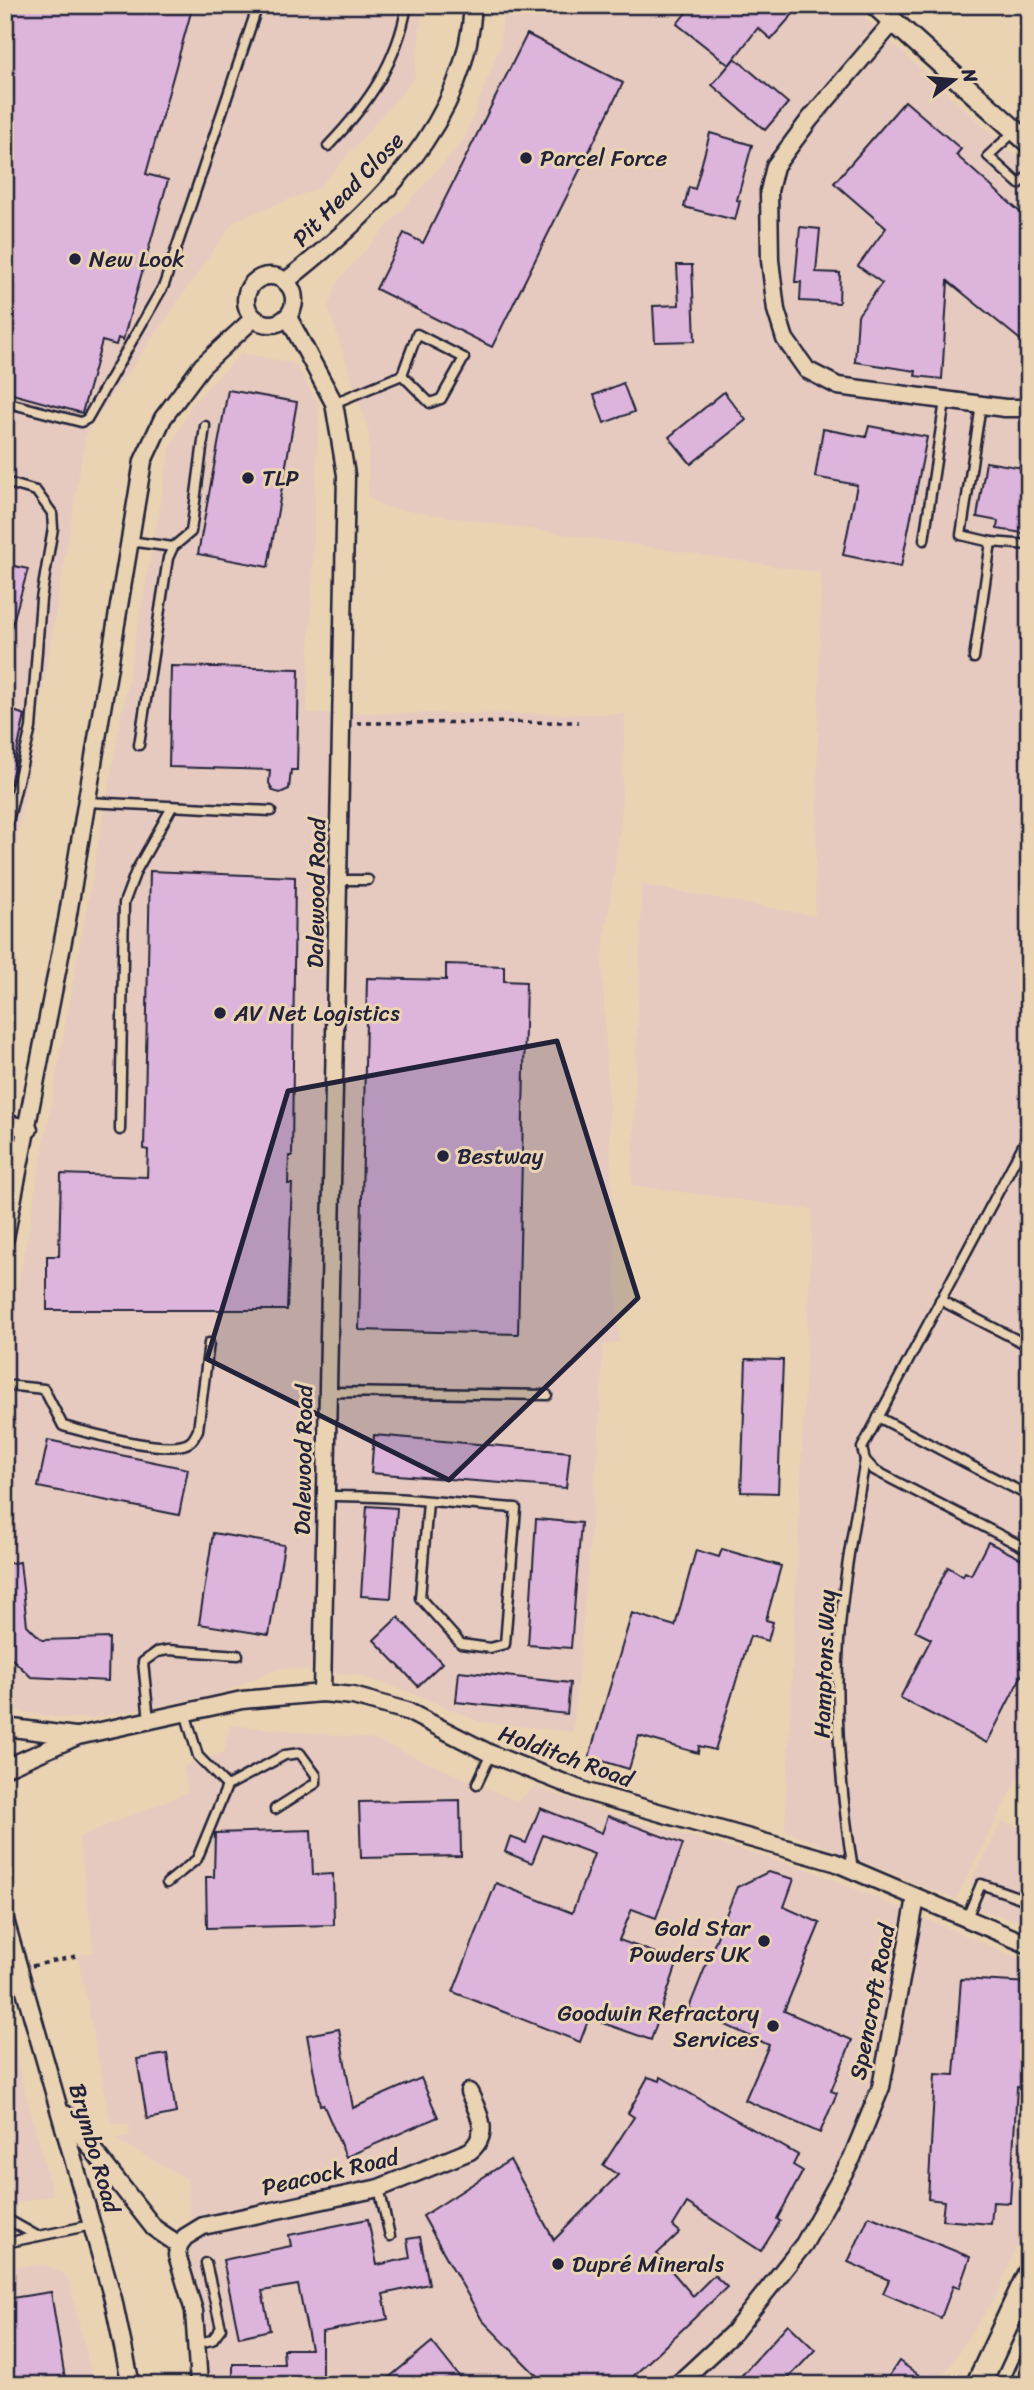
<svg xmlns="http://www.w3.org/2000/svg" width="1034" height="2390" viewBox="0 0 1034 2390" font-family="Sriracha,sans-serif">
  <rect width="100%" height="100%" fill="#ead3b3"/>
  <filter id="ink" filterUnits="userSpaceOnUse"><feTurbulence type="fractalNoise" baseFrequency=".0143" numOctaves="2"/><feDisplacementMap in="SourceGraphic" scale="14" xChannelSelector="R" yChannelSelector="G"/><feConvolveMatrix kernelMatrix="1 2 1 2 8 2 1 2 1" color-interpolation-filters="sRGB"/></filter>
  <g filter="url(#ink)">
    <g fill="#e6cabf">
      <polygon points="5,5 423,5 414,79 319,188 234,221 86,433 5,911"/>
      <polygon points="504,5 851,5 1029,168 1029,1756 956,1899 785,1831 813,1210 632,1185 642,885 815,916 821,573 384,507 368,497 369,433 328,307 338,281 464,140 500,46"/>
      <polygon points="242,353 296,364 319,404 307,713 625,714 621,822 602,958 619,1342 603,1346 598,1447 573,1732 480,1722 409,1692 358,1675 281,1668 216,1695 93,1718 64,1718 20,1712 5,1704 5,1358 170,448 194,401"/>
      <polygon points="230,1725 373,1739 517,1801 535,1787 638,1822 805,1868 1029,1962 1029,2216 997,2294 937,2385 208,2385 205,2318 192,2269 187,2179 115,2139 130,2136 129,2124 113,2124 110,2118 78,1955 94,1952 79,1837 188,1792 183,1766 224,1752"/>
      <polygon points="1002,1821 1029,1831 1029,1924 976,1909 980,1897 976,1886 969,1884"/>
      <polygon points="5,2017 53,2195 5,2206"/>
      <polygon points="45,2265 63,2273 69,2282 94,2385 5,2385 5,2267"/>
    </g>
    <g fill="#ddb4db" stroke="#22223b" stroke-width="2">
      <polygon points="5,5 193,5 146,174 168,180 123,340 118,338 116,345 102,341 82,413 5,392"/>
      <polygon points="692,5 801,5 771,39 758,28 729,65 677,24"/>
      <polygon points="527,34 623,83 492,347 376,289 404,233 423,243"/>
      <polygon points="735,58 788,103 765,130 712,85"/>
      <polygon points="905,101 961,149 956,155 1029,220 1029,347 948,281 942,379 915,376 916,371 855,362 858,315 882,283 858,266 886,228 834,183"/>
      <polygon points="710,133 752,145 737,200 740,201 735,220 684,207 689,187 695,189"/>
      <polygon points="800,227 820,229 816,272 840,273 839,303 800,301 801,282 795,282"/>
      <polygon points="677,265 692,265 695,341 655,342 653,306 679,305"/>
      <polygon points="623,383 634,412 604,423 594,395"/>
      <polygon points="228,390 297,402 268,567 198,554"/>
      <polygon points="724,392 746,420 691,464 669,437"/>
      <polygon points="869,426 927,437 901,567 843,555 857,485 815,477 823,429 866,437"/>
      <polygon points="986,462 1029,469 1029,534 997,529 998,521 977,517"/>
      <polygon points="5,564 28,569 9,636 5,635"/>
      <polygon points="171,666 299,669 297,770 291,770 289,789 280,793 273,791 269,783 270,770 169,767"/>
      <polygon points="5,708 25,715 10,784 5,783"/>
      <polygon points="150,871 295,877 292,1156 289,1156 288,1184 292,1184 287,1310 47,1310 47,1256 59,1256 61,1174 147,1177 148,1150 144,1149"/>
      <polygon points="446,964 504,966 504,981 526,982 518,1334 359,1330 367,978 446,980"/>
      <polygon points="746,1359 783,1360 778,1493 741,1492"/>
      <polygon points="374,1435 570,1452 566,1488 371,1473"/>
      <polygon points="48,1440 188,1469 179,1515 38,1487"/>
      <polygon points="367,1506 397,1508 391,1598 361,1596"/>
      <polygon points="536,1519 581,1523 571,1648 528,1645"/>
      <polygon points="213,1533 284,1545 269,1635 199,1624"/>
      <polygon points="988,1542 1029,1563 1029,1673 1024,1671 987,1743 900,1698 931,1639 915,1631 948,1567 963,1576 965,1572 971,1575"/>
      <polygon points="722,1549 781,1566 766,1620 773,1622 768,1641 750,1636 715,1750 699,1746 698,1753 639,1736 629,1769 589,1757 632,1613 675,1626 696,1550 719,1557"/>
      <polygon points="20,1562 27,1625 42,1640 109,1638 108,1681 31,1677 5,1652 5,1564"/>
      <polygon points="398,1617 442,1663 418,1686 374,1640"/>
      <polygon points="459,1671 570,1683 567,1714 456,1702"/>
      <polygon points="460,1800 461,1856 361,1858 359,1802"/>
      <polygon points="540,1808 602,1833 608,1816 683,1844 656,1918 632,1909 619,1940 678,1961 651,2040 589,2018 580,2042 453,1992 496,1883 572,1913 594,1854 543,1835 532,1863 505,1852 510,1837 526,1843"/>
      <polygon points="311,1830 313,1875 333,1874 334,1925 207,1928 206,1877 214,1877 215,1833"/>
      <polygon points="768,1872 794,1879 784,1907 820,1923 784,2011 852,2040 831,2091 837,2093 820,2133 745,2100 769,2045 689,2008 737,1887"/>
      <polygon points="961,1979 1029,1983 1029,2088 1017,2087 1010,2203 993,2202 991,2224 942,2220 944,2201 928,2199 935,2074 954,2075"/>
      <polygon points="339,2029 353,2108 421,2078 438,2117 346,2157 323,2104 320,2105 307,2035"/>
      <polygon points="167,2054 176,2113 147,2119 137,2059"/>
      <polygon points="648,2077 660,2081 661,2077 798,2155 793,2165 803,2171 777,2219 780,2221 761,2251 687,2203 673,2226 680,2232 657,2254 693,2296 714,2275 727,2287 624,2385 546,2385 482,2320 423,2216 510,2160 554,2240 618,2175 603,2165 634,2117 628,2113"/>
      <polygon points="869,2216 970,2257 959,2288 953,2286 941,2318 883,2293 889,2280 848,2262"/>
      <polygon points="368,2219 377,2265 410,2258 407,2239 420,2237 429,2284 383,2294 388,2319 322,2332 322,2384 233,2385 233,2364 284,2364 283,2349 311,2349 298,2285 262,2291 270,2330 239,2337 223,2260 291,2246 289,2235"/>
      <polygon points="51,2292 66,2385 5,2385 5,2299"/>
      <polygon points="788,2324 815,2350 782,2385 733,2385"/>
      <polygon points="432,2342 466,2385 380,2385"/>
      <polygon points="899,2361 933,2385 883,2385"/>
    </g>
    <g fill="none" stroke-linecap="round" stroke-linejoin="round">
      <g stroke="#22223b" stroke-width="13">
        <g id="service">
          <polyline points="1015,131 988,156 1019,184 1029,175"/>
          <path d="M 328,146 C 368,104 397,63 407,5"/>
          <polyline points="5,402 81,422 87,419 164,285 258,5"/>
          <polyline points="334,403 402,375 417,334 464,358 441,399 430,403 402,375"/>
          <polyline points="981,405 961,535 991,542 1029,545"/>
          <polyline points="5,482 36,491 52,513 53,528 41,599 31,728 5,834"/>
          <polyline points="924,540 945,401"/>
          <polyline points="129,541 173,547"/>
          <polyline points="974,658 991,542"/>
          <polyline points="139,745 168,558 173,547 191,532 205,426"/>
          <polyline points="87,802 271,811"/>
          <polyline points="339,880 368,880"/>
          <polyline points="120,1130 124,903 136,871 172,807"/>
          <polyline points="1029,1134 862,1448 865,1460 874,1470 1029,1550"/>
          <polyline points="940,1300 1029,1346"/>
          <path d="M 5,1385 L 44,1389 L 63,1426 C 89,1433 158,1452 183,1445 C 192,1443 194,1438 198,1430 L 209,1343"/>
          <polyline points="327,1392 547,1395"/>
          <polyline points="878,1417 1029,1496"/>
          <path d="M 325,1496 C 389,1495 453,1504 516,1508 L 505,1644 L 490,1648 L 461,1644 L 420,1598 L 428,1502"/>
          <polyline points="185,1712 198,1756 227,1786"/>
          <polyline points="149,1720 143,1662 157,1652 168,1650 238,1655"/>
          <polyline points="477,1784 491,1754"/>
          <path d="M 853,1870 C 841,1794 834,1716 839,1640 C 843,1579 855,1519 865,1460"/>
          <polyline points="167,1883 197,1859 227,1786 285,1755 300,1753 316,1775 316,1783 275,1809"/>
          <polyline points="966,1920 981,1884 1029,1901"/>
          <polyline points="379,2188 390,2236"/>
          <polyline points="5,2218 37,2236"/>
          <polyline points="5,2243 92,2225"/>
          <polyline points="198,2343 212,2340 221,2328 206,2263"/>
          <polyline points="1014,2385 1029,2350"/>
        </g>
      </g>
      <g stroke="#22223b" stroke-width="21">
        <g id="minor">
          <polyline points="893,22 810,119 775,166 769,191 770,260 776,310 785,339 807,370 838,386 1005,408 1029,408"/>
          <circle cx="270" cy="300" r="24"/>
          <path d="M 286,281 C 374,212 467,124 473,5"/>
          <polyline points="288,317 334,403 346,475 322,1693"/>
          <polyline points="5,1123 29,1129"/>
          <polyline points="5,1238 67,920 143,461 163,418 202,366 254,318"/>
          <polyline points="5,1727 75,1736"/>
          <polyline points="5,1768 78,1736 242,1700 322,1693 353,1696 407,1711 491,1754 587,1792 834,1862 1029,1945"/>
          <polyline points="5,1920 113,2299 131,2385"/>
          <polyline points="65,2114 154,2228 179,2245"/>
          <path d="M 199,2385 L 194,2311 L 177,2255 L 179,2245 L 185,2237 L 203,2226 L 379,2188 L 470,2151 C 491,2133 479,2114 469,2092"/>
          <polyline points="677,2385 734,2332 804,2244 852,2158 881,2087 916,1898"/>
        </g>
      </g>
      <g stroke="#22223b" stroke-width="24">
        <polyline id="tertiary" points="875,5 1029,143"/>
      </g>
      <g stroke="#22223b" stroke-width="28">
        <polyline id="secondary" points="978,2385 1029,2275"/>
      </g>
      <g stroke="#22223b" stroke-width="3.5" stroke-dasharray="5 5" stroke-linecap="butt">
        <polyline points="357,723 578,722"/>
        <polyline points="32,1966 76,1956"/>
      </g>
      <use href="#service" stroke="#ead3b3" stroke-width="8"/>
      <use href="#minor" stroke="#ead3b3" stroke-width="16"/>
      <use href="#tertiary" stroke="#ead3b3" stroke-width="19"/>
      <use href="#secondary" stroke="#ead3b3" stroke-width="23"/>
    </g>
  </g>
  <path fill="#22223b" fill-opacity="0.2" stroke="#22223b" stroke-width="5" stroke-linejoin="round" d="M 557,1041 L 638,1298 L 449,1480 L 207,1359 L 288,1091 Z"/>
  <g fill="#22223b" stroke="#ead3b3" stroke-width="2.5">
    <circle cx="526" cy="158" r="7"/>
    <circle cx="75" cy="259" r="7"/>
    <circle cx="248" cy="478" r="7"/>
    <circle cx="220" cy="1013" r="7"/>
    <circle cx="443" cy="1156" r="7"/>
    <circle cx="764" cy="1941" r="7"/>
    <circle cx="773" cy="2026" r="7"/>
    <circle cx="558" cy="2264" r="7"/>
  </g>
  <g text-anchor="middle" stroke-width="6" stroke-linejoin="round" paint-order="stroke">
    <g font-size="23" fill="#22223b" stroke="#ead3b3" text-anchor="start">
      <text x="540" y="166">Parcel Force</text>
      <text x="89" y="267">New Look</text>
      <text x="262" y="486">TLP</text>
      <text x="234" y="1021">AV Net Logistics</text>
      <text x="457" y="1164">Bestway</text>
      <text x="750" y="1936" text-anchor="end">Gold Star<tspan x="750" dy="26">Powders UK</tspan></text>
      <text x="759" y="2021" text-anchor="end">Goodwin Refractory<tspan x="759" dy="26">Services</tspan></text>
      <text x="572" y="2272">Dupré Minerals</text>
    </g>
    <g font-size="23" fill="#22223b" stroke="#ead3b3">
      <text transform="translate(348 189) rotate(-46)" y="8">Pit Head Close</text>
      <text transform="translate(316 893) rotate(-89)" y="8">Dalewood Road</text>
      <text transform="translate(303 1460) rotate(-89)" y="8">Dalewood Road</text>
      <text transform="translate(824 1664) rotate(-88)" y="8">Hamptons Way</text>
      <text transform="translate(566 1756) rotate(20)" y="8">Holditch Road</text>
      <text transform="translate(872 2002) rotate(-79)" y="8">Spencroft Road</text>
      <text transform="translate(95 2148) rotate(74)" y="8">Brymbo Road</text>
      <text transform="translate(330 2172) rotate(-13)" y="8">Peacock Road</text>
    </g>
  </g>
  <rect width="1034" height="2390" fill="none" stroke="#ead3b3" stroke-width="28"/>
  <rect x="14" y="14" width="1006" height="2362" fill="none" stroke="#22223b" stroke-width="2.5" filter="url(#ink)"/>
  <g transform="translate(954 80) rotate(74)" stroke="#ead3b3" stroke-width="5" paint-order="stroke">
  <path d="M0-5L12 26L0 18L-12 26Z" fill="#22223b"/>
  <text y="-10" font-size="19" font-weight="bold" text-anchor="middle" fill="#22223b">N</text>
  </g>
</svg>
